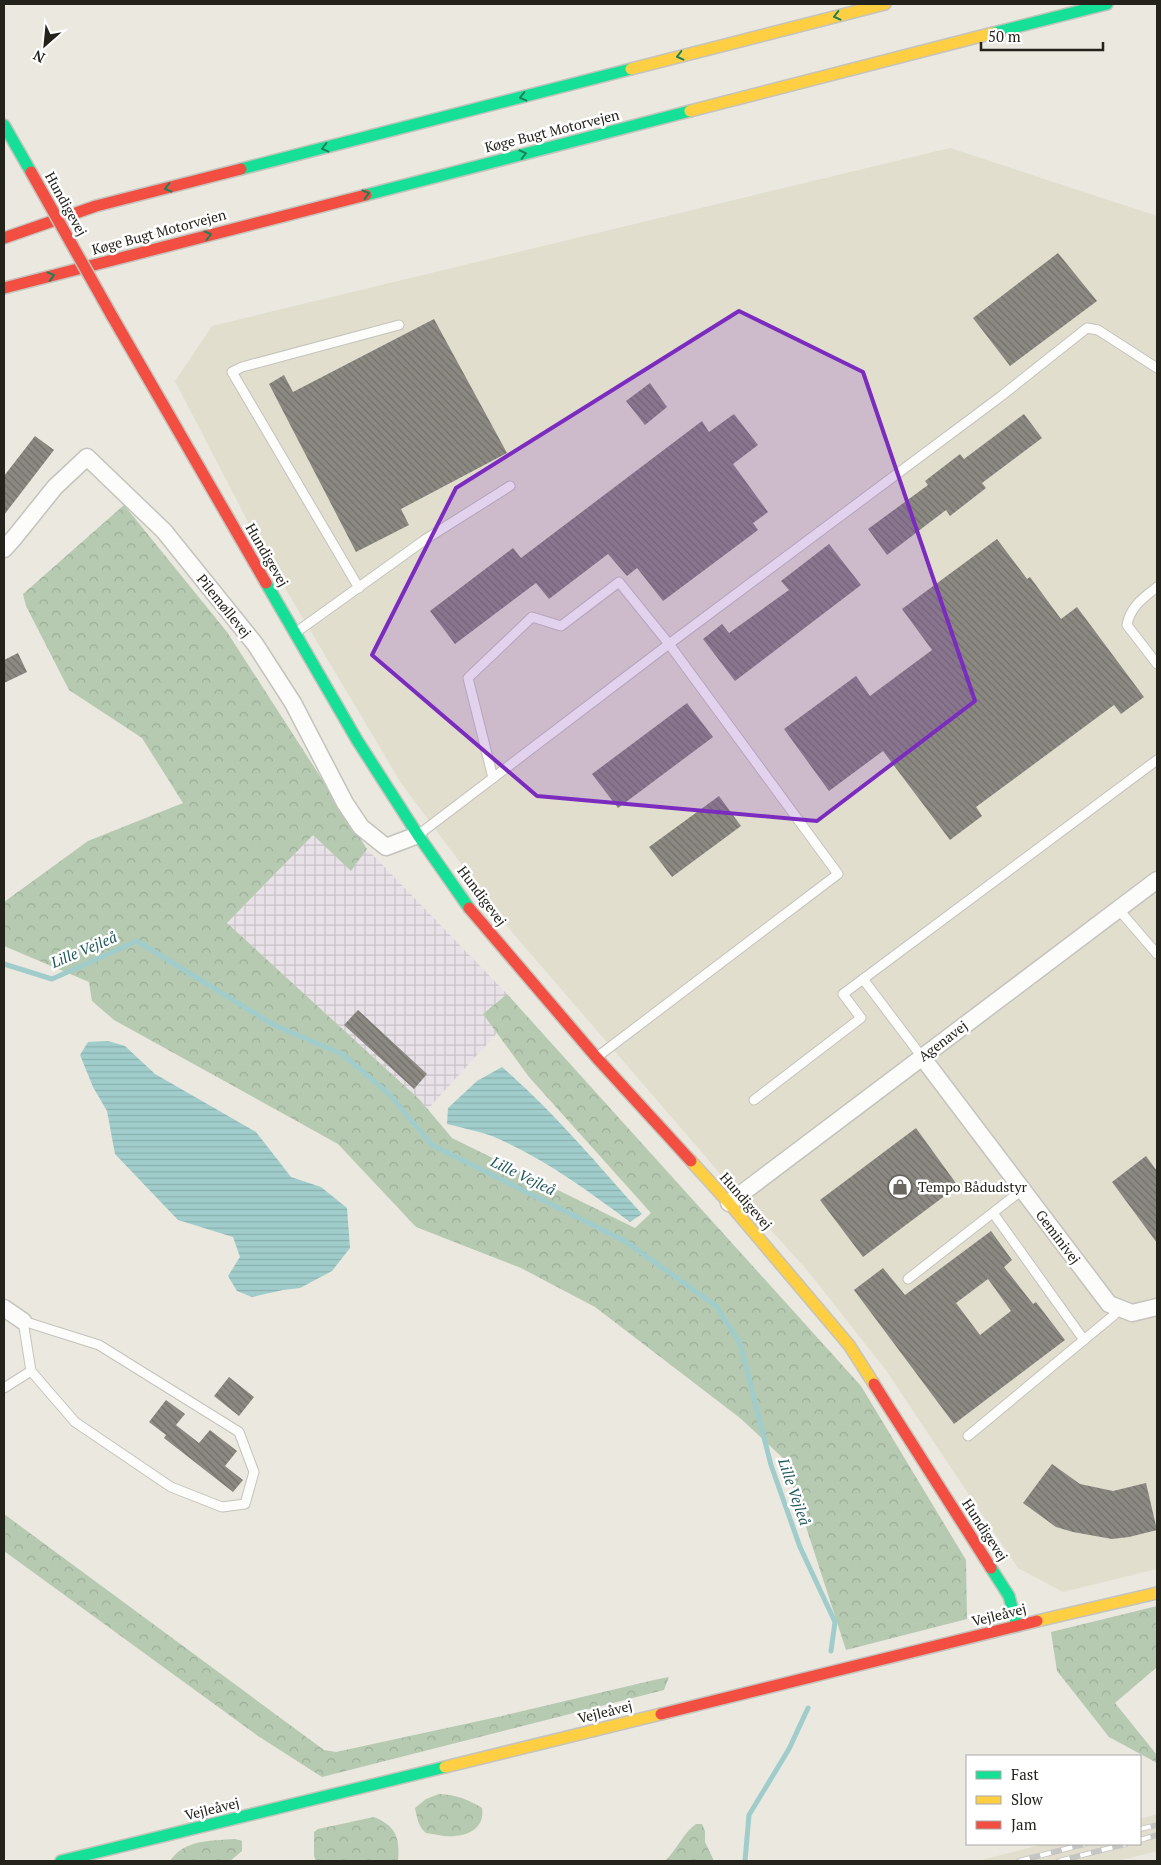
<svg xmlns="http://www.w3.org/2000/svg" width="1161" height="1865" viewBox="0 0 1161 1865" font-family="'PT Serif',serif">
  <defs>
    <pattern id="industrial-grid" width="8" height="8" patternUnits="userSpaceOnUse" patternTransform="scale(1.25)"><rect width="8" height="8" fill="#e9e1e8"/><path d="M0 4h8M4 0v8" fill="none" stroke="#c8c1c6"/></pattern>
    <pattern id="forest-crowns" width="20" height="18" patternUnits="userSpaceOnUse" patternTransform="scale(1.25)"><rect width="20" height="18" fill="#b6cab2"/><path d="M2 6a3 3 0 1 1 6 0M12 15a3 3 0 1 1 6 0" fill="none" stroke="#9cad98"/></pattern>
    <pattern id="water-rules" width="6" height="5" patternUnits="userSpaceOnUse" patternTransform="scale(1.25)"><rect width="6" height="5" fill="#a0cdcb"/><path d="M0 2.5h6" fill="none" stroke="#8ab0ae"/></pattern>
    <pattern id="building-back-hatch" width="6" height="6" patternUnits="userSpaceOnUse" patternTransform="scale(1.25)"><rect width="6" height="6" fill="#8c8983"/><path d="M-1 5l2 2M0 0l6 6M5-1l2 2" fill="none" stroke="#72706a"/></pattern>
  </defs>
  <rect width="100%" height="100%" fill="#eae8df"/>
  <g fill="#e1dece">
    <polygon points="950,148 1157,216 1157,1569 1063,1592 1018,1568 885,1369 807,1270 724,1178 511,931 401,783 263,551 175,381 212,326"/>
    <polygon points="1157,1814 1157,1851 1118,1861 978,1861 1044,1844 1140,1844 1140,1819"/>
  </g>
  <polygon fill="url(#industrial-grid)" points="313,835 351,870 367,849 507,994 483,1014 497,1033 428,1109 420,1100 227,923"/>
  <g fill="url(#forest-crowns)">
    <polygon points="124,505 227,632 367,849 351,871 313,835 227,923 420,1100 452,1138 635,1228 651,1213 529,1077 483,1014 507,994 861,1386 966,1560 967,1619 846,1650 784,1459 740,1418 595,1307 521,1268 416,1227 338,1144 114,1020 92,1001 89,982 4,946 4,902 88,841 183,803 142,738 69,690 26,606 23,594"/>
    <polygon points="4,1514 324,1750 336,1752 502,1716 654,1680 669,1677 664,1690 322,1777 258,1736 4,1551"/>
    <polygon points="1157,1606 1157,1667 1115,1703 1157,1755 1157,1763 1109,1737 1057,1671 1051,1632"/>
    <path d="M 439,1794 C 456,1795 468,1799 482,1808 C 486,1834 457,1839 438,1835 C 435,1834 429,1834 426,1833 C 418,1827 417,1817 415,1808 L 426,1799 Z"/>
    <path d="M 374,1817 C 396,1826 400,1838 398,1861 L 316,1861 L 314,1856 L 314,1832 L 318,1829 Z"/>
    <path d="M 696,1824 L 702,1824 L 705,1831 L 705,1842 L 714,1861 L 665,1861 C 677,1850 683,1833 696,1824 Z"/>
    <path d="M 235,1839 L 242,1841 L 242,1851 L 230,1861 L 170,1861 C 185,1839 211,1841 235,1839 Z"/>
  </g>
  <g fill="url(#water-rules)">
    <polygon points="108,1041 125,1046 155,1074 256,1132 291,1177 321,1187 347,1208 350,1248 332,1271 300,1288 283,1290 252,1297 237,1291 228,1276 240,1257 233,1237 178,1220 115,1154 107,1111 93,1087 80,1055 88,1042"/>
    <path d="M 502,1067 C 553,1111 597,1164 642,1214 L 630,1222 C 587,1190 542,1157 492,1136 C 478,1131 462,1128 447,1124 L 448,1108 L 477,1081 Z"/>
  </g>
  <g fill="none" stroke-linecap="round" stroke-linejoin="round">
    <g stroke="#a0cdcb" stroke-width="5">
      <polyline points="4,964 52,979 137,941 274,1025 342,1054 390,1095 432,1145 625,1241 716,1306 740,1343 771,1465 800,1547 835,1622 831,1651"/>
      <polyline points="745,1861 749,1815 789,1749 808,1708"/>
    </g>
  </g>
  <g fill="url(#building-back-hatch)" fill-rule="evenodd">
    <polygon points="1058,253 1097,301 1010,366 973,318"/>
    <polygon points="434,319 507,453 401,509 409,525 356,552 269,384 284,375 293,392"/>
    <polygon points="650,383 667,407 645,425 626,401"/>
    <polygon points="734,414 758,445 733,464 768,512 753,523 758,530 663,601 637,568 627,576 608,554 549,599 536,583 455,644 430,611 513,548 521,558 702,421 709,432"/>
    <polygon points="1024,414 1042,438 982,483 986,488 950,516 946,510 887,555 868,529 928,485 925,481 960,454 964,459"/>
    <polygon points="35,436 54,450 4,515 4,476"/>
    <polygon points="997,539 1027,579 1030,577 1061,619 1077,607 1144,697 1121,714 1114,705 976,807 982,816 950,840 883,751 829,791 784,729 856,676 870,696 932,650 902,609"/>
    <polygon points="829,544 861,585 735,681 703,639 722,624 729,633 789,590 781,581"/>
    <polygon points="18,653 27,672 4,683 4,660"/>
    <polygon points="687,703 713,737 618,808 592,774"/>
    <polygon points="719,796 741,826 672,877 649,847"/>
    <polygon points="358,1010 427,1074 414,1089 344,1025"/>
    <polygon points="916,1128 958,1186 863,1257 820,1200"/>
    <polygon points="1146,1156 1157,1171 1157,1243 1112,1182"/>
    <path d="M 991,1231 L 1012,1260 L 1004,1267 L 1033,1304 L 1036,1302 L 1065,1340 L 954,1424 L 854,1290 L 883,1268 L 905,1295 ZM 988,1279 L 1011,1311 L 980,1335 L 956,1303 Z"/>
    <polygon points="229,1377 254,1397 239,1416 214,1396"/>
    <polygon points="166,1400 185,1414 176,1425 199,1443 210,1430 237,1451 225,1466 243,1480 233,1492 164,1438 166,1435 149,1422"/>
    <polygon points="1052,1464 1080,1484 1113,1491 1146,1483 1157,1530 1129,1537 1112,1539 1073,1532 1056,1527 1023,1503"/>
  </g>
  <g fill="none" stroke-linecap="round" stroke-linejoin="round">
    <g stroke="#c4c3bc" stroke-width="11">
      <g id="lane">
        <path d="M 1157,587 C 1143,598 1130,607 1127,625 L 1157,664"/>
        <polyline points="359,588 232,372 242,367 399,325"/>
        <polyline points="295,633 426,539 510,486"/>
        <polyline points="493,778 468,678 532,617 561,626 619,582 669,644 838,874 597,1057"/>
        <polyline points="418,835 669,644 1000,397 1087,328 1098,330 1157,368"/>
        <polyline points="1119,910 1157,954"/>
        <polyline points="863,979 922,1057"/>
        <polyline points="754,1100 861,1018 843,994 1157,760"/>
        <polyline points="993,1213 1084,1340"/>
        <polyline points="908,1279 1022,1190"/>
        <polygon points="23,1321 99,1345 239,1432 254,1472 245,1504 222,1507 171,1487 75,1422 31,1371"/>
        <polyline points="4,1388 31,1371"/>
        <polyline points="968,1436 1114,1315 1120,1308"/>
      </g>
    </g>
    <g stroke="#c4c3bc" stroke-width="19">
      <g id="street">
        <polyline points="4,549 14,538 55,487 87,457 164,531 255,644 293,703 345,803 361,827 386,847 418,835"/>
        <polyline points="922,1057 1109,1304 1132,1313 1157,1307"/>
        <polyline points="729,1203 1157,880"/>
        <polyline points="4,1308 23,1321"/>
      </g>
    </g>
    <g stroke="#c4c3bc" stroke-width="14">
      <g id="fast">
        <polyline points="993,33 1107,4"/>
        <polyline points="4,125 31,172"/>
        <polyline points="241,169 631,69"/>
        <polyline points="366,195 690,111"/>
        <polyline points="266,583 357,740 418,835 469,908"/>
        <polyline points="991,1568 1009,1596 1017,1626"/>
        <polyline points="61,1861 445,1767"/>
      </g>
    </g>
    <g stroke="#c4c3bc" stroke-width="14">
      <g id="slow">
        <polyline points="631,69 885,4"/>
        <polyline points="690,111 993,33"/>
        <polyline points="691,1161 729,1203 849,1345 874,1384"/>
        <polyline points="1037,1621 1157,1593"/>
        <polyline points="445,1767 661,1714"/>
      </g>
    </g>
    <g stroke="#c4c3bc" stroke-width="14">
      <g id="jam">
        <polyline points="4,238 96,206 241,169"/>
        <polyline points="4,288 366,195"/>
        <polyline points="112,316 266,583"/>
        <polyline points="469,908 596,1057 691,1161"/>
        <polyline points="874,1384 991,1568"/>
        <polyline points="661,1714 1037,1621"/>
      </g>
    </g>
    <use href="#lane" stroke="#fcfcfa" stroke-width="9"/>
    <use href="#street" stroke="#fcfcfa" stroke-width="16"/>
    <use href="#fast" stroke="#16e098" stroke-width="11"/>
    <use href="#slow" stroke="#ffcf43" stroke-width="11"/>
    <use href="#jam" stroke="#f24e42" stroke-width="11"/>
    <g stroke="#c5c5c3" stroke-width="5.5">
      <g id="rail">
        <polyline points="1140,1829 1157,1825"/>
        <polyline points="1140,1840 1157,1835"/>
        <polyline points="1019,1861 1085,1844"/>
        <polyline points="1059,1861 1126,1844"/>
      </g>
    </g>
    <use href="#rail" stroke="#fff" stroke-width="4" stroke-dasharray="11" stroke-linecap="butt"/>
    <g stroke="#c4c3bc" stroke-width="14" stroke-linecap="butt">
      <polyline id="jam-bridge" points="31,172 112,316"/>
    </g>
    <use href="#jam-bridge" stroke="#f24e42" stroke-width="11"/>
  </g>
  <defs><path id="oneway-chevron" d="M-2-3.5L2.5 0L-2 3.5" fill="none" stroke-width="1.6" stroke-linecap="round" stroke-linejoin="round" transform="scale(1.25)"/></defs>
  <g stroke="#1c815a">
    <use href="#oneway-chevron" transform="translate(837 16) rotate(166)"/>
    <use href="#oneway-chevron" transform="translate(680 56) rotate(166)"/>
    <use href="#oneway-chevron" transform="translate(523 97) rotate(166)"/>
    <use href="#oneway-chevron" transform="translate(325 148) rotate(166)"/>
    <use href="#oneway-chevron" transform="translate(523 154) rotate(-14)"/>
    <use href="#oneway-chevron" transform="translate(168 188) rotate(166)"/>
    <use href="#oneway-chevron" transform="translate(366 194) rotate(-14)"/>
    <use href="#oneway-chevron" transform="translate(208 235) rotate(-14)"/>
    <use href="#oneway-chevron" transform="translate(51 276) rotate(-15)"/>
  </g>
  <path fill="#7b2cbf" fill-opacity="0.2" stroke="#7b2cbf" stroke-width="4" stroke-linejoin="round" d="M 739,311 L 863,372 L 975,701 L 817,821 L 537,796 L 372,655 L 456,488 Z"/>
  <defs>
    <g id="shop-ring" transform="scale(1.25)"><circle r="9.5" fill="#fff" stroke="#696760" stroke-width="1.5"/><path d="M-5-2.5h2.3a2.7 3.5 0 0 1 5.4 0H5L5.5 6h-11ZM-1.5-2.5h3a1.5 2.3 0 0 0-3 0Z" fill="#696760"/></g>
  </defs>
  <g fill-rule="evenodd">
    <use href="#shop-ring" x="900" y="1187"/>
  </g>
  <g text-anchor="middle" stroke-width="5" stroke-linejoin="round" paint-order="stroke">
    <g font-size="14" fill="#23221b" stroke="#fff">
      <text transform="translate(552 131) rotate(-14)" y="5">Køge Bugt Motorvejen</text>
      <text transform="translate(66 204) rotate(61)" y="5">Hundigevej</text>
      <text transform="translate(159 232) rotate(-15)" y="5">Køge Bugt Motorvejen</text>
      <text transform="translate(267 555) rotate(60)" y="5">Hundigevej</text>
      <text transform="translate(224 606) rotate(51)" y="5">Pilemøllevej</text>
      <text transform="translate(482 896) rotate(53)" y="5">Hundigevej</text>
      <text transform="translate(943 1041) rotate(-37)" y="5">Agenavej</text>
      <text transform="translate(746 1201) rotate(49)" y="5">Hundigevej</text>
      <text transform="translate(1058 1237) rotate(53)" y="5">Geminivej</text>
      <text transform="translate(985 1530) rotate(57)" y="5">Hundigevej</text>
      <text transform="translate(999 1615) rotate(-14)" y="5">Vejleåvej</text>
      <text transform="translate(605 1712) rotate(-14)" y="5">Vejleåvej</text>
      <text transform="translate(212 1809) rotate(-14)" y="5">Vejleåvej</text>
    </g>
    <g font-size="14" fill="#23221b" stroke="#fff" text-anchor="start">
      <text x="918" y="1192">Tempo Bådudstyr</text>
    </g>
    <g font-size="15" font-style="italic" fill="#21595a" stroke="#fff">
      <text transform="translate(84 950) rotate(-23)" y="5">Lille Vejleå</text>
      <text transform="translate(523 1176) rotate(26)" y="5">Lille Vejleå</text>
      <text transform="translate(794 1492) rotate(71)" y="5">Lille Vejleå</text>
    </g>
  </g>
  <rect width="1161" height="1865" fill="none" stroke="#23221b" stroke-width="10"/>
  <rect x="966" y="1755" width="175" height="90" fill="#ffffff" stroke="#a7a7a4"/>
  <rect x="976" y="1771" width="25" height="8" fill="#16e098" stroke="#a7a7a4"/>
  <text x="1011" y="1780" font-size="15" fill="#23221b">Fast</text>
  <rect x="976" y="1796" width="25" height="8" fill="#ffcf43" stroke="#a7a7a4"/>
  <text x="1011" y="1805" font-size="15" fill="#23221b">Slow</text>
  <rect x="976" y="1821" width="25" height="8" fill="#f24e42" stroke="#a7a7a4"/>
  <text x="1011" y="1830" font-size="15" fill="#23221b">Jam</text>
  <g transform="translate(45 45) rotate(207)" stroke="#ffffff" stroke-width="4" paint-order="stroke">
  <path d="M0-4L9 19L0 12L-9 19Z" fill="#23221b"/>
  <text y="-8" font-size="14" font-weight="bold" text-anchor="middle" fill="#23221b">N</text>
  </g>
  <path d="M981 42v8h122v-8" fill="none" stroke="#23221b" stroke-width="2.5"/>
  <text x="988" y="42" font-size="15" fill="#23221b" stroke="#ffffff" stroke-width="4" paint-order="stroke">50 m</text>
</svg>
